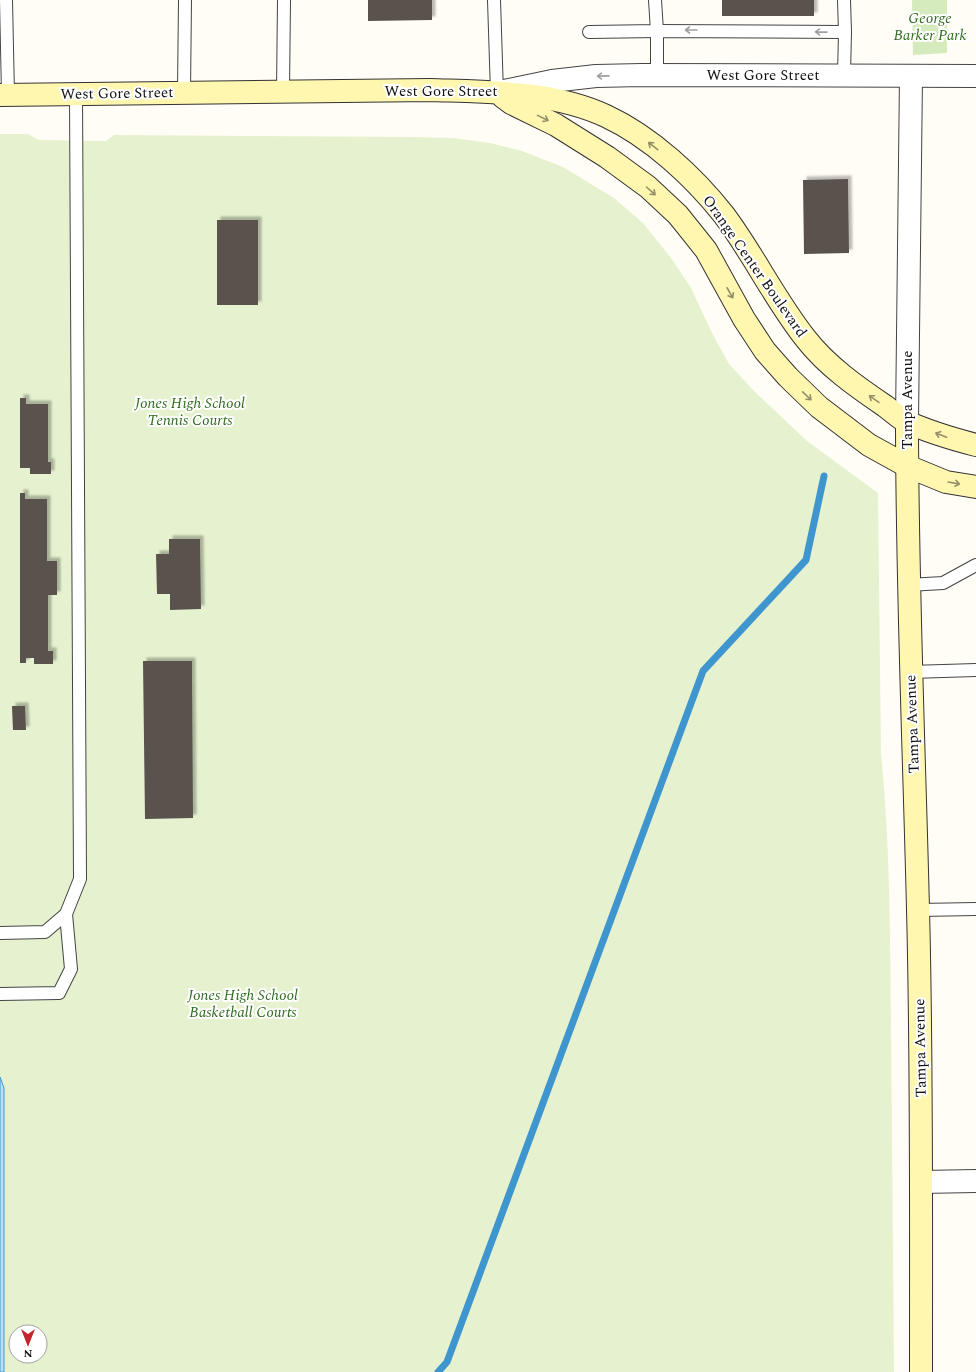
<svg xmlns="http://www.w3.org/2000/svg" width="976" height="1372" viewBox="0 0 976 1372" font-family="Spectral,serif">
  <defs>
    <filter id="shadow"><feDropShadow dx="3.5" dy="-3.5" stdDeviation="1" flood-color="#0004"/></filter>
  </defs>
  <rect width="100%" height="100%" fill="#fffdf5"/>
  <polygon fill="#d5ebbd" points="912,0 947,0 947,53 913,55"/>
  <path fill="#e6f2cf" fill-rule="evenodd" d="M 0,134 L 28,134 L 39,140 L 106,141 L 114,135 L 414,137 L 453,138 L 490,143 L 522,151 L 563,167 L 614,198 L 643,223 L 671,258 L 691,288 L 713,335 L 729,364 L 755,392 L 807,441 L 878,493 L 881,754 C 890,842 890,932 891,1021 C 892,1138 893,1255 894,1372 L 0,1372 ZM 16,1332 L 40,1332 L 40,1356 L 16,1356 Z"/>
  <polygon fill="#b9e0f7" stroke="#3f96cf" points="0,1077 4,1088 4,1372 0,1372"/>
  <g fill="none" stroke-linecap="round" stroke-linejoin="round">
    <polyline stroke="#3f96cf" stroke-width="7" points="438,1372 447,1362 703,671 806,560 824,476"/>
  </g>
  <g fill="#5a524d" filter="url(#shadow)">
    <polygon points="368,0 432,0 432,20 368,21"/>
    <rect x="722" y="0" width="92" height="16"/>
    <polygon points="848,179 849,253 804,254 803,180"/>
    <rect x="217" y="220" width="41" height="85"/>
    <polygon points="20,398 26,398 26,404 48,404 48,462 51,462 51,474 30,474 30,468 20,468"/>
    <polygon points="20,493 25,493 25,499 47,499 47,561 57,561 57,595 48,595 48,651 53,651 53,664 34,664 34,658 26,658 26,663 20,663"/>
    <polygon points="169,539 200,539 201,609 170,610 170,594 157,594 156,554 169,554"/>
    <polygon points="143,661 192,661 193,818 145,819"/>
    <polygon points="12,706 25,706 26,730 13,730"/>
  </g>
  <g fill="none" stroke-linecap="round" stroke-linejoin="round">
    <g stroke="#444" stroke-width="14">
      <g id="lane">
        <polyline points="6,0 8,95"/>
        <polyline points="494,0 497,93"/>
        <polyline points="844,0 845,32"/>
        <polyline points="589,32 657,31 655,0"/>
        <polyline points="657,75 657,31 845,32 844,75"/>
        <polyline points="184,92 185,0"/>
        <polyline points="283,92 284,0"/>
        <polyline points="908,585 943,583 976,565"/>
        <polyline points="910,672 976,670"/>
        <polyline points="918,910 976,909"/>
        <polyline points="0,933 45,932 66,914 80,879 76,94"/>
        <polyline points="0,994 59,993 71,969 66,914"/>
      </g>
    </g>
    <g stroke="#444" stroke-width="24">
      <g id="street">
        <polyline points="504,91 552,81 596,76 642,75 976,76"/>
        <polyline points="907,421 911,76"/>
        <polyline points="921,1182 976,1181"/>
      </g>
    </g>
    <g stroke="#333" stroke-width="24">
      <g id="secondary">
        <path d="M 0,95 L 430,90 C 488,92 552,91 606,116 C 651,137 694,177 724,215 C 754,255 775,300 806,339 C 827,366 857,387 885,406 C 892,411 899,418 907,422 C 929,432 953,439 976,445"/>
        <polyline points="503,97 511,103 556,125 607,157 648,187 678,215 706,250 744,319 765,351 788,377 819,407 869,445 907,466 946,482 976,487"/>
        <path d="M 907,421 C 907,584 914,746 918,909 C 922,1063 921,1218 921,1372"/>
      </g>
    </g>
    <use href="#lane" stroke="#fff" stroke-width="12"/>
    <use href="#street" stroke="#fff" stroke-width="22"/>
    <use href="#secondary" stroke="#fff6b0" stroke-width="22"/>
  </g>
  <defs><path id="oneway-shaft" d="M-6 0H5M1.5-3L5.5 0L1.5 3" fill="none" stroke-width="1.6" stroke-linecap="round" stroke-linejoin="round"/></defs>
  <g stroke="#a0a0a0">
    <use href="#oneway-shaft" transform="translate(691 30) rotate(180)"/>
    <use href="#oneway-shaft" transform="translate(821 32) rotate(-179)"/>
    <use href="#oneway-shaft" transform="translate(603 76) rotate(179)"/>
  </g>
  <g stroke="#948f68">
    <use href="#oneway-shaft" transform="translate(543 118) rotate(26)"/>
    <use href="#oneway-shaft" transform="translate(653 146) rotate(-142)"/>
    <use href="#oneway-shaft" transform="translate(651 191) rotate(42)"/>
    <use href="#oneway-shaft" transform="translate(730 293) rotate(61)"/>
    <use href="#oneway-shaft" transform="translate(807 396) rotate(44)"/>
    <use href="#oneway-shaft" transform="translate(874 399) rotate(-145)"/>
    <use href="#oneway-shaft" transform="translate(941 435) rotate(-159)"/>
    <use href="#oneway-shaft" transform="translate(954 483) rotate(10)"/>
  </g>
  <g text-anchor="middle" stroke-width="4" stroke-linejoin="round" paint-order="stroke">
    <g font-size="15" font-style="italic" fill="#2f6b1f" stroke="#fff">
      <text x="930" y="23">George<tspan x="930" dy="17">Barker Park</tspan></text>
      <text x="190" y="408">Jones High School<tspan x="190" dy="17">Tennis Courts</tspan></text>
      <text x="243" y="1000">Jones High School<tspan x="243" dy="17">Basketball Courts</tspan></text>
    </g>
    <g font-size="15" fill="#111" stroke="#fff">
      <text x="763" y="80">West Gore Street</text>
      <text x="441" y="96">West Gore Street</text>
      <text transform="translate(117 93) rotate(-1)" y="5">West Gore Street</text>
      <text transform="translate(755 266) rotate(55)" y="5">Orange Center Boulevard</text>
      <text transform="translate(907 400) rotate(-90)" y="5">Tampa Avenue</text>
      <text transform="translate(912 724) rotate(-92)" y="5">Tampa Avenue</text>
      <text transform="translate(920 1048) rotate(-91)" y="5">Tampa Avenue</text>
    </g>
  </g>
  <g transform="translate(28 1344) rotate(180)"><circle r="19" fill="#ffffff" stroke="#a0a0a0"/>
  <path d="M0-3L7 15L0 10L-7 15Z" fill="#c4262e"/>
  <text y="-6" font-size="11" font-weight="bold" text-anchor="middle" fill="#111111">N</text>
  </g>
</svg>
